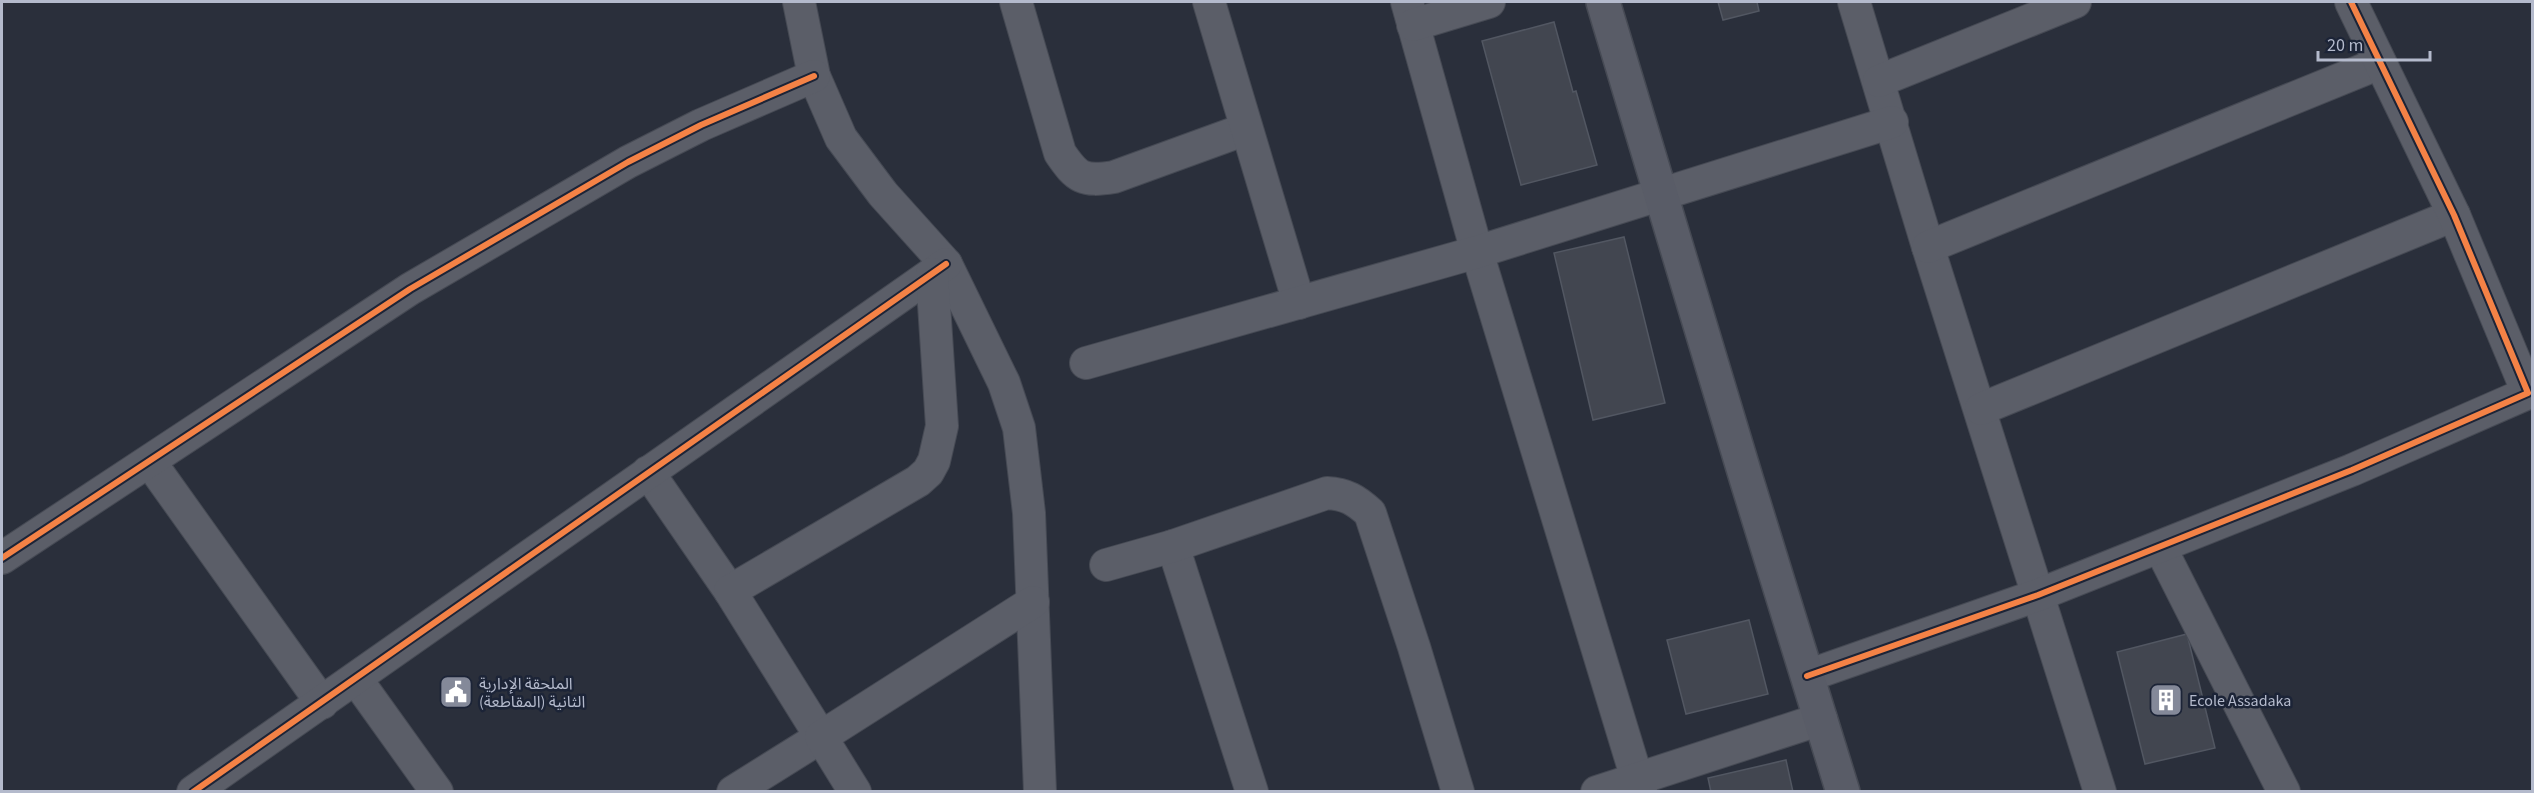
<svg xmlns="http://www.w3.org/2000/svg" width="2534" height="793" viewBox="0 0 2534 793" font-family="'Source Sans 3','Noto Sans Arabic',sans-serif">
  <rect width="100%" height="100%" fill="#2a2f3b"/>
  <g fill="#424650" stroke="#525762" stroke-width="1.5">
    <polygon points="1718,2 1757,2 1759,11 1723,20"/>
    <polygon points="1554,22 1573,92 1576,91 1597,165 1521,185 1482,41"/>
    <polygon points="1624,237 1665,403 1593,420 1554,253"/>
    <polygon points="1749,620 1768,694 1686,714 1667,640"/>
    <polygon points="2187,634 2215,748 2145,764 2117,652"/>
    <polygon points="1786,760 1793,792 1711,792 1708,778"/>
  </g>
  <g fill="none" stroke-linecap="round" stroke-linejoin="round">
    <g stroke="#464a54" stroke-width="34">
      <g id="street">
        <polyline points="799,2 814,76 841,138 883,194 946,264 1004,383 1019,428 1029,513 1040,792"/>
        <path d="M 1016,2 L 1060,153 C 1077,178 1083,182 1114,177 L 1246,129"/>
        <polyline points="1209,2 1299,303"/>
        <polyline points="1407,2 1477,252 1641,792"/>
        <polyline points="1854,2 1928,247 2100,792"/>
        <polyline points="1413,25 1489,2"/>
        <polyline points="1879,81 2075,2"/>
        <polyline points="1928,247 2380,63"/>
        <polyline points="1086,363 1477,252 1892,122"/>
        <polyline points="1981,409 2454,215"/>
        <polyline points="150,462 322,703"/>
        <polyline points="648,472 730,591"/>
        <polyline points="1173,546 1252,792"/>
        <polyline points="2160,547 2284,792"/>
        <polyline points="2,558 410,289 628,162 701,125 814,76"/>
        <path d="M 1106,565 L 1173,546 L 1327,493 C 1346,494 1356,500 1370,513 L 1414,647 L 1458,792"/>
        <polyline points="1807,676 2038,595 2352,470 2528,393 2454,215 2351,2"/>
        <polyline points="356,679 437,792"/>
        <polyline points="193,792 946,264"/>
        <polyline points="733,792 821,737 730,591 918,481 928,472 934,461 942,426 932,274"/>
        <polyline points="855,792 821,737 1033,602"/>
        <polyline points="1597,792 1821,719"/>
      </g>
    </g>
    <g stroke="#464a54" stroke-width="36">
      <polyline id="secondary" points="1603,2 1746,478 1843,792"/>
    </g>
    <use href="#street" stroke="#5b5e68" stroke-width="32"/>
    <use href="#secondary" stroke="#595c67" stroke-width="33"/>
    <g stroke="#1c2437" stroke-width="10">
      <g id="cycleway">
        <polyline points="2,558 410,289 628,162 701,125 814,76"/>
        <polyline points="1807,676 2038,595 2352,470 2528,393 2454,215 2351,2"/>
        <polyline points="193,792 946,264"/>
      </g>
    </g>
    <use href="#cycleway" stroke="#f48246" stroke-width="6"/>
  </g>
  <defs>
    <g id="civic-square" transform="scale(1.725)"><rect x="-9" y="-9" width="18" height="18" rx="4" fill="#848999" stroke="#1c2437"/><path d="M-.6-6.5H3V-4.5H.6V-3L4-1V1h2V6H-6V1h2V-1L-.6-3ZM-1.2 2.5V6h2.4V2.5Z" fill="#fff"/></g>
    <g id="building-square" transform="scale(1.725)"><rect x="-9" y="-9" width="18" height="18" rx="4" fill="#848999" stroke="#1c2437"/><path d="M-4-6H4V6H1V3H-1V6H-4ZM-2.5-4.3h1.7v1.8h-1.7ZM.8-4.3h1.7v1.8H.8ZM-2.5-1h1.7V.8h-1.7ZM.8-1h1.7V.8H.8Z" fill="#fff"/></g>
  </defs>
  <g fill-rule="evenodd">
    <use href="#civic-square" x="456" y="692"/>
    <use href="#building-square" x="2166" y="700"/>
  </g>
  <g text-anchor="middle" stroke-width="5" stroke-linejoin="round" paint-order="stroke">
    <g font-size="16" fill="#b4bacc" stroke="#1c2437" text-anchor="start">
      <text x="479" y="689">الملحقة الإدارية<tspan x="479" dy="18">الثانية (المقاطعة)</tspan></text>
      <text x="2189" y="706">Ecole Assadaka</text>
    </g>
  </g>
  <rect width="2534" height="793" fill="none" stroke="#b4bacc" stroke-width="6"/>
  <path d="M2318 51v9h112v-9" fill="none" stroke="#b4bacc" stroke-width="3"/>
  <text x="2327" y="51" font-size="18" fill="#b4bacc" stroke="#1c2437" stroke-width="4.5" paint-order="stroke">20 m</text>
</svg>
